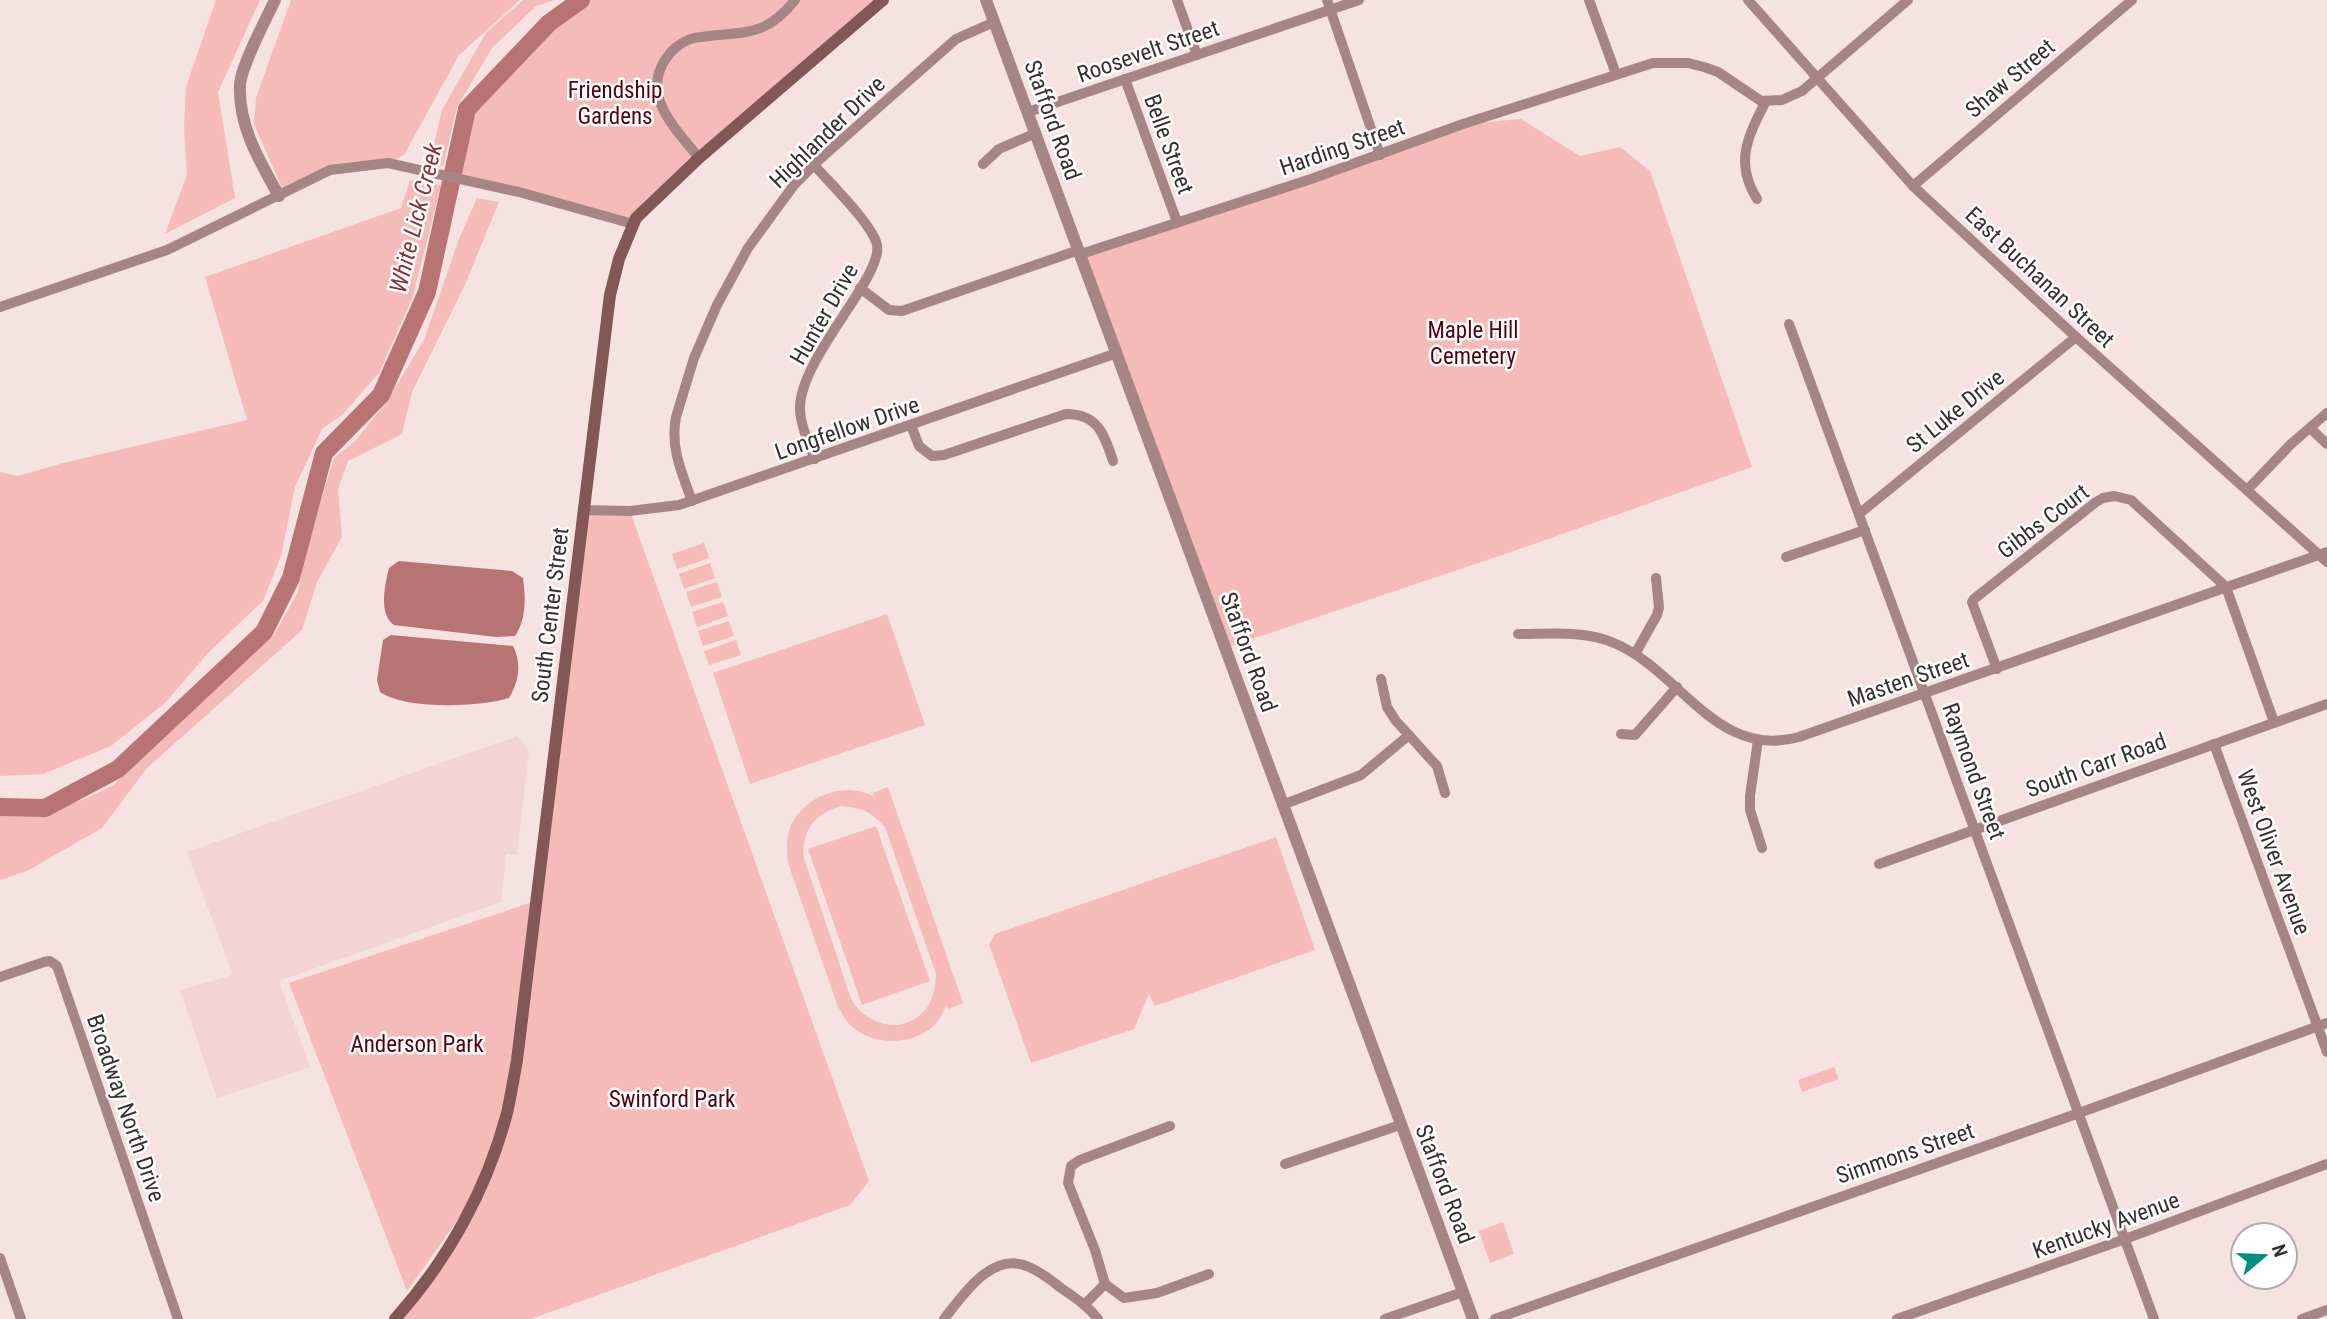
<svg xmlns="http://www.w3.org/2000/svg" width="2327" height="1319" viewBox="0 0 2327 1319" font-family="'Roboto Condensed',sans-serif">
  <rect width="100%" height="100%" fill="#f6e2e1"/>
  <polygon fill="#f1d4d3" points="518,736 529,751 517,855 506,854 501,902 279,981 310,1067 217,1098 180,990 233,975 187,852"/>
  <g fill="#f4bbb9" fill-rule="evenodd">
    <polygon points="216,0 260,0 218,92 235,198 165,234 187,175 184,128 186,87"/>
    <polygon points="291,0 520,0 459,55 404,155 388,163 330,170 282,188 254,124 256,98"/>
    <polygon points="523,0 555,0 536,6 492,48 457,107 443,166 430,162 442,110 486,33"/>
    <polygon points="581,0 885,0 633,224 460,179 476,107 549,23"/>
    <polygon points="1521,119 1580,156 1620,147 1650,171 1752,467 1514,551 1225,648 1081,254 1463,124"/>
    <polygon points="410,180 441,185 413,296 379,373 342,415 322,429 295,487 281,556 263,601 208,653 165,703 111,746 43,774 0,776 0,472 18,476 63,463 247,420 205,277 401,208"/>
    <polygon points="477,198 499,202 464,287 412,392 402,434 348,461 338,489 342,537 317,582 302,630 147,768 102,828 27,871 0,880 0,816 36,816 84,799 114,785 131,766 274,635 298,592 308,542 334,458 355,441 386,403 424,340 459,239"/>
    <polygon points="583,510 630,511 869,1181 850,1205 531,1319 395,1319 406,1307 478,1191 407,1291 289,983 530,903 510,1091"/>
    <polygon points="704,543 709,558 677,569 672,554"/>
    <polygon points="710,563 715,578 684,589 679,574"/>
    <polygon points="717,582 722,597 691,607 686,592"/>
    <polygon points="723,602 728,616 697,627 692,612"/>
    <polygon points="887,614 925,725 750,784 713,673"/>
    <polygon points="729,621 734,636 703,646 698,631"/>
    <polygon points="736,640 741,655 709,665 704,651"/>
    <path d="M 888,787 L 963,1003 L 948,1009 L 946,1006 C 942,1015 938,1023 930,1029 C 907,1046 872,1045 851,1026 C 846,1021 842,1013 838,1007 L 788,863 C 787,852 786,842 789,831 C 800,797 844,780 875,797 L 873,793 ZM 841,806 C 863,808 870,811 885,827 L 936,974 C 935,996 930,1012 909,1022 C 890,1031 863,1019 853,1002 C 846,988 842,970 837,956 C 826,923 815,891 804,859 C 801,831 814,814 841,806 Z"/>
    <polygon points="876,826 930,981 862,1005 808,849"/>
    <polygon points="1276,837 1315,950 1155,1006 1149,994 1134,1029 1031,1063 989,944 995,934"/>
    <polygon points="1834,1067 1839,1079 1802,1092 1798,1080"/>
    <polygon points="1503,1222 1514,1254 1490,1263 1479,1231"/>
  </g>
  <g fill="#b87473">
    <path d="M 399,561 L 512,571 L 523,578 C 526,598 526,620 515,636 L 496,637 L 394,625 C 378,614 385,584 389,568 Z"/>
    <path d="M 391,635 L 513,646 C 522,664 519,680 509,698 C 479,707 406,710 380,692 L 377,680 L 383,640 Z"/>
  </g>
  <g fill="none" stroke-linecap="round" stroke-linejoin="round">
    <polyline stroke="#b87473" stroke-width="18" points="0,807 45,808 118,769 264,632 291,578 324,453 381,395 427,292 467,109 549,23 581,0"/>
    <g stroke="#a58685" stroke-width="10">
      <polyline points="1177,0 1197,55"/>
      <polyline points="1327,0 1380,155"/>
      <polyline points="1589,0 1616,74"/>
      <polyline points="1748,0 1913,186 2076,337 2327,562"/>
      <polyline points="1125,79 1177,222"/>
      <polyline points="1028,112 1359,0"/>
      <path d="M 699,158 C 677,130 641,97 665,60 C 671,50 682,41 694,38 C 739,30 763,41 795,0"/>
      <polyline points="983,164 999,149 1036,133"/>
      <path d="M 814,165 C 829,182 873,225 877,245 C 883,277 800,358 800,408 C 800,425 809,443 815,459"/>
      <polyline points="1913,186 2132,0"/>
      <path d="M 1757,199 C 1734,162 1748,136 1766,101"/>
      <polyline points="1081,254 1311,179 1463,124 1653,63 1688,63 1704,67 1718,72 1761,101 1782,100 1802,91 1908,0"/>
      <polyline points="860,288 889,310 902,311 1079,250"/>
      <polyline points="0,307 167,250 330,170 388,163 519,192 633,224"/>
      <polyline points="1789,324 2154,1319"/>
      <path d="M 911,425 L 919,446 L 932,456 L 944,455 L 1066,414 C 1098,414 1104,434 1113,461"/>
      <polyline points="2310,428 2327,444"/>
      <polyline points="2248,489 2291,444 2327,413"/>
      <path d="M 692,501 C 682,473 670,448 676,417 L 694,358 L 717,305 L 748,248 L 794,185 L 820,159 L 956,39 L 994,22"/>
      <polyline points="583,510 630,511 679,505 1117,353"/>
      <polyline points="1859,514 2076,337"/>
      <polyline points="1786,557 1865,530"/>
      <path d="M 1518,634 C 1549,634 1585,630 1614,643 C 1681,671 1716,760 1799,737 L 2327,552"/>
      <polyline points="1635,654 1657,615 1659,607 1656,578"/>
      <polyline points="1997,669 1972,602 1974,599 2096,502 2103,498 2114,496 2131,500 2226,587 2274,722"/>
      <polyline points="1381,679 1387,707 1396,721 1437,766 1445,793"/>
      <polyline points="1621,734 1635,735 1677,687"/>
      <polyline points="1758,740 1750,796 1750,810 1762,848"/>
      <polyline points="2214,744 2327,1052"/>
      <polyline points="1282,805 1361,775 1409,735"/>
      <polyline points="1879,864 2327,704"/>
      <polyline points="0,977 44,962 50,961 57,966 178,1319"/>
      <polyline points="1170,1126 1080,1160 1071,1166 1068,1183 1095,1250 1105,1284 1124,1298 1157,1293 1209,1274"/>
      <polyline points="1285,1164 1400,1125"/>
      <polyline points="0,1258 21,1319"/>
      <polyline points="1084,1305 1105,1284"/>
      <path d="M 944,1319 C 963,1295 992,1250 1029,1267 C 1041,1272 1051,1280 1061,1288 C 1074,1297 1088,1306 1098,1319"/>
      <polyline points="1385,1319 1463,1292"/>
      <polyline points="1495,1319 2079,1113 2327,1023"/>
      <polyline points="1897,1319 2125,1239 2327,1164"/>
      <polyline points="2302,1319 2327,1310"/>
    </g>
    <g stroke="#a58685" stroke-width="12">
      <path d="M 275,0 C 266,19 241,66 240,85 C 238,126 260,162 279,196"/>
      <polyline points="986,0 1473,1319"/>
    </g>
    <path stroke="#835756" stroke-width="12" d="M 395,1319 C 448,1260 487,1189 507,1113 C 511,1095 514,1077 517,1060 L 610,295 L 619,259 L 636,218 L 699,158 L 883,0"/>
  </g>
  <g text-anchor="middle" stroke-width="5" stroke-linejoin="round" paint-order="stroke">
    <g font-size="23" fill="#383030" stroke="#fff">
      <text transform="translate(1148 51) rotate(-19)" y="8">Roosevelt Street</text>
      <text transform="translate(2010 78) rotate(-40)" y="8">Shaw Street</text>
      <text transform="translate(1053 120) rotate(70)" y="8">Stafford Road</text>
      <text transform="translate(827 132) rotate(-44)" y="8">Highlander Drive</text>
      <text transform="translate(1169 144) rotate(70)" y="8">Belle Street</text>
      <text transform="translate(1342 147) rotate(-19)" y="8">Harding Street</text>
      <text transform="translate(2040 277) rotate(43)" y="8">East Buchanan Street</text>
      <text transform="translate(824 314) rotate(-60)" y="8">Hunter Drive</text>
      <text transform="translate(1955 411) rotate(-39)" y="8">St Luke Drive</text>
      <text transform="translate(847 428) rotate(-19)" y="8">Longfellow Drive</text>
      <text transform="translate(2043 521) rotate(-37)" y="8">Gibbs Court</text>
      <text transform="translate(550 615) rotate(-83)" y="8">South Center Street</text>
      <text transform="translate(1249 652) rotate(70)" y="8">Stafford Road</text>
      <text transform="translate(1908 679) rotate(-19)" y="8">Masten Street</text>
      <text transform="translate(2096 765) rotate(-20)" y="8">South Carr Road</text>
      <text transform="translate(1974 771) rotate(70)" y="8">Raymond Street</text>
      <text transform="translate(2274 852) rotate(70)" y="8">West Oliver Avenue</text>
      <text transform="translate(126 1108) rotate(71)" y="8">Broadway North Drive</text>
      <text transform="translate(1905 1153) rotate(-19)" y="8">Simmons Street</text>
      <text transform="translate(1445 1184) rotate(69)" y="8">Stafford Road</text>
      <text transform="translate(2106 1225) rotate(-20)" y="8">Kentucky Avenue</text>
    </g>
    <g font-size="23" fill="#55000e" stroke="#fff">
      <text x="615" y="98">Friendship<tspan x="615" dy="26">Gardens</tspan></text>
      <text x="1473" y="338">Maple Hill<tspan x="1473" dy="26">Cemetery</tspan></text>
      <text x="417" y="1052">Anderson Park</text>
      <text x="672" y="1107">Swinford Park</text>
    </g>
    <g font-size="24" font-style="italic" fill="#873236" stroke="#fff">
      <text transform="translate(416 218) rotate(-76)" y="8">White Lick Creek</text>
    </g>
  </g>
  <g transform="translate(2264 1256) rotate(71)"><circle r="33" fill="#ffffff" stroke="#afacac" stroke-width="2"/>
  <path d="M0-5L12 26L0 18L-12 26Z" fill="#01907b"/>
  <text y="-10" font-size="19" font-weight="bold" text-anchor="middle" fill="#383030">N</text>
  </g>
</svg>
